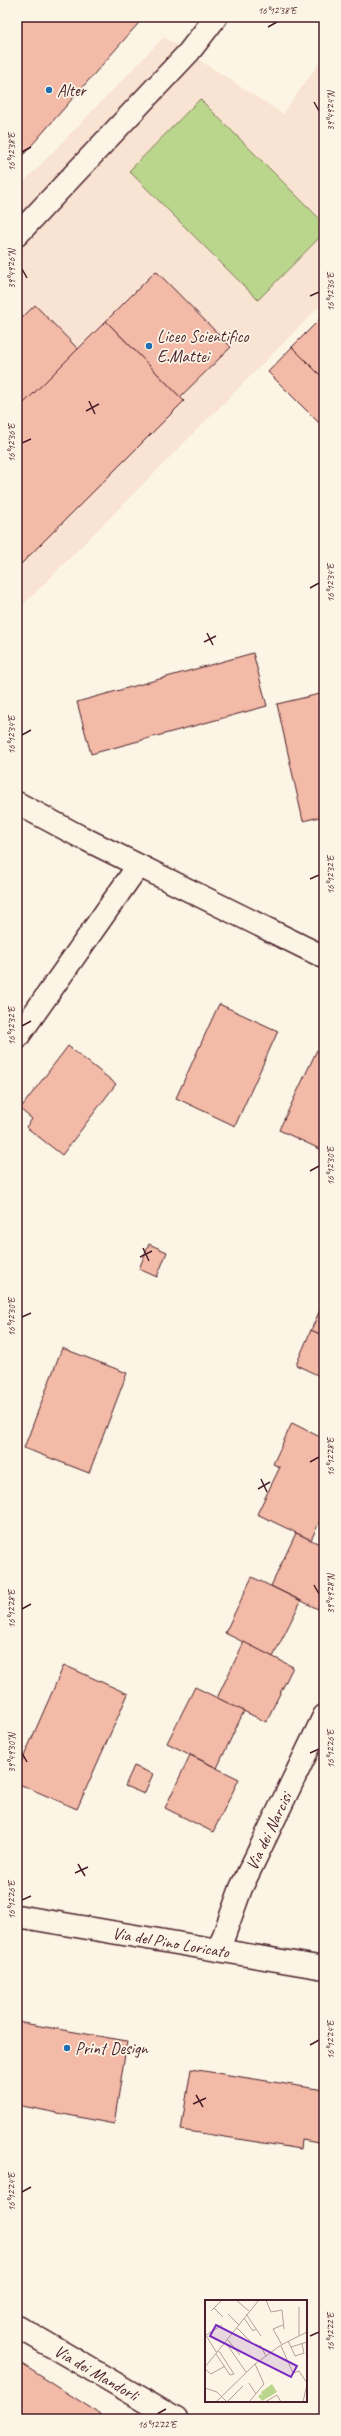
<svg xmlns="http://www.w3.org/2000/svg" width="341" height="2436" viewBox="0 0 341 2436" font-family="Caveat,sans-serif">
  <rect width="100%" height="100%" fill="#fcf5e5"/>
  <filter id="ink" filterUnits="userSpaceOnUse"><feTurbulence type="fractalNoise" baseFrequency=".025" numOctaves="2"/><feDisplacementMap in="SourceGraphic" scale="8" xChannelSelector="R" yChannelSelector="G"/><feConvolveMatrix kernelMatrix="1 2 1 2 8 2 1 2 1" color-interpolation-filters="sRGB"/></filter>
  <g filter="url(#ink)">
    <polygon fill="#f9e3d2" points="164,37 283,114 324,56 324,302 17,611 17,189"/>
    <polygon fill="#bad68d" stroke="#827a5c" points="200,99 324,223 324,233 258,300 129,171"/>
    <g fill="#f2baa7" stroke="#4a1f2b">
      <polygon points="17,17 144,17 17,162"/>
      <polygon points="156,271 231,347 180,397 106,321"/>
      <polygon points="35,305 78,349 17,410 17,323"/>
      <polygon points="324,315 324,379 292,347"/>
      <polygon points="106,321 184,401 17,568 17,410"/>
      <polygon points="292,347 324,379 324,428 268,372"/>
      <polygon points="253,653 267,706 91,754 77,702"/>
      <polygon points="324,693 324,816 303,821 277,704"/>
      <polygon points="219,1004 278,1031 235,1126 176,1098"/>
      <polygon points="68,1046 116,1084 62,1155 26,1127 32,1119 20,1109"/>
      <polygon points="317,1050 324,1054 324,1151 279,1130"/>
      <polygon points="149,1244 167,1252 157,1277 139,1269"/>
      <polygon points="324,1301 324,1336 311,1330"/>
      <polygon points="311,1330 324,1336 324,1378 296,1365"/>
      <polygon points="62,1348 127,1373 89,1473 24,1448"/>
      <polygon points="292,1423 324,1439 324,1512 311,1540 257,1514 280,1467 273,1464"/>
      <polygon points="296,1533 324,1546 324,1602 320,1610 271,1586"/>
      <polygon points="252,1577 301,1601 273,1657 225,1633"/>
      <polygon points="244,1642 293,1667 266,1722 217,1698"/>
      <polygon points="64,1665 128,1694 77,1809 17,1783 17,1772"/>
      <polygon points="195,1687 244,1711 217,1768 167,1743"/>
      <polygon points="190,1755 239,1779 213,1832 165,1808"/>
      <polygon points="134,1766 153,1774 144,1794 125,1786"/>
      <polygon points="17,2022 127,2041 114,2124 17,2105"/>
      <polygon points="191,2069 324,2090 324,2144 302,2140 301,2149 181,2130"/>
      <polygon points="17,2361 108,2419 17,2419"/>
    </g>
    <g fill="none" stroke-linecap="round" stroke-linejoin="round">
      <g stroke="#4a1f2b" stroke-width="25">
        <g id="minor">
          <polyline points="17,235 189,52 216,17"/>
          <polyline points="17,803 79,836 324,957"/>
          <polyline points="17,1038 138,866"/>
          <path id="s1" d="M 17,1916 L 324,1968"/>
          <path id="s2" d="M 219,1949 L 241,1888 L 324,1716"/>
          <path id="s3" d="M 17,2326 L 176,2419"/>
        </g>
      </g>
      <use href="#minor" stroke="#fcf5e5" stroke-width="22"/>
    </g>
  </g>
  <path fill="none" stroke="#4a1f2b" stroke-width="1.5" d="M 268,27 L 277,22M 314,102 L 319,111M 22,152 L 31,147M 22,269 L 27,278M 310,296 L 319,292M 89,401 L 95,414M 86,411 L 99,404M 22,443 L 31,439M 310,588 L 319,583M 207,633 L 213,645M 204,642 L 216,636M 22,735 L 31,730M 310,879 L 319,875M 22,1026 L 31,1021M 310,1171 L 319,1166M 143,1248 L 149,1261M 140,1257 L 152,1251M 22,1317 L 31,1313M 310,1462 L 319,1457M 261,1479 L 267,1492M 258,1489 L 270,1482M 314,1585 L 319,1594M 22,1609 L 31,1604M 22,1753 L 27,1762M 310,1753 L 319,1749M 78,1864 L 85,1876M 75,1873 L 88,1867M 22,1900 L 31,1896M 310,2045 L 319,2040M 196,2095 L 203,2107M 193,2104 L 206,2098M 22,2192 L 31,2187M 310,2336 L 319,2332M 157,2414 L 166,2409"/>
  <g fill="#1f6fb2" stroke="#fcf5e5" stroke-width="1.5">
    <circle cx="49" cy="90" r="4"/>
    <circle cx="149" cy="346" r="4"/>
    <circle cx="67" cy="2048" r="4"/>
  </g>
  <g text-anchor="middle" stroke-width="3.5" stroke-linejoin="round" paint-order="stroke">
    <g font-size="17" fill="#4a1f2b" stroke="#fcf5e5" text-anchor="start">
      <text x="57" y="96">Alter</text>
      <text x="157" y="342">Liceo Scientifico<tspan x="157" dy="20">E.Mattei</tspan></text>
      <text x="75" y="2054">Print Design</text>
    </g>
    <g font-size="17" fill="#4a1f2b" stroke="#fcf5e5">
      <text dy="6" stroke="none"><textPath href="#s2" startOffset="128">Via dei Narcisi</textPath></text>
      <text dy="6" stroke="none"><textPath href="#s1" startOffset="156">Via del Pino Loricato</textPath></text>
      <text dy="6" stroke="none"><textPath href="#s3" startOffset="92">Via dei Mandorli</textPath></text>
    </g>
  </g>
  <g transform="translate(205 2300)">
    <rect width="102" height="102" fill="#fcf5e5"/>
    <path d="M 67,84 L 72,92 L 57,101 L 53,96 L 56,94 L 58,96 L 56,92 Z" fill="#bad68d"/>
    <path fill="none" stroke="#b59f9b" stroke-width="1" d="M 31,0 L 44,11M 61,0 L 66,12 L 77,10 L 79,29M 9,8 L 18,17M 6,11 L 17,0M 23,14 L 34,25M 41,14 L 56,36M 39,18 L 48,31 L 51,29M 32,28 L 48,44M 0,34 L 12,53M 1,35 L 17,25M 94,36 L 94,7M 23,40 L 35,55M 83,41 L 86,47 L 102,42M 21,43 L 41,72M 55,45 L 61,56M 77,45 L 68,29 L 78,25M 76,46 L 88,73 L 94,71 L 102,83M 86,47 L 90,56 L 99,53 L 97,44M 11,54 L 25,75 L 29,74 L 14,51M 0,67 L 54,0M 0,69 L 6,74 L 20,66M 44,83 L 51,94M 0,88 L 12,92 L 22,102M 11,102 L 50,64 L 76,45 L 102,32M 22,102 L 38,86M 44,102 L 59,84 L 50,64M 60,102 L 72,95 L 76,102M 98,102 L 102,84"/>
    <path fill="#7b2cbf" fill-opacity="0.15" stroke="#7b2cbf" stroke-width="2" d="M 11,25 L 92,66 L 86,77 L 5,36 Z"/>
    <rect width="102" height="102" fill="none" stroke="#4a1f2b" stroke-width="2"/>
  </g>
  <rect width="341" height="2436" fill="none" stroke="#fcf5e5" stroke-width="44"/>
  <rect x="22" y="22" width="297" height="2392" fill="none" stroke="#4a1f2b" stroke-width="1.5"/>
  <g font-size="10" text-anchor="middle" fill="#4a1f2b">
    <text x="277" y="14">16°12'38"E</text>
    <text transform="translate(330 111) rotate(-90)" y="4">39°49'24"N</text>
    <text transform="translate(11 152) rotate(-90)" y="4">16°12'38"E</text>
    <text transform="translate(11 269) rotate(-90)" y="4">39°49'26"N</text>
    <text transform="translate(330 292) rotate(-90)" y="4">16°12'36"E</text>
    <text transform="translate(11 443) rotate(-90)" y="4">16°12'36"E</text>
    <text transform="translate(330 583) rotate(-90)" y="4">16°12'34"E</text>
    <text transform="translate(11 735) rotate(-90)" y="4">16°12'34"E</text>
    <text transform="translate(330 875) rotate(-90)" y="4">16°12'32"E</text>
    <text transform="translate(11 1026) rotate(-90)" y="4">16°12'32"E</text>
    <text transform="translate(330 1166) rotate(-90)" y="4">16°12'30"E</text>
    <text transform="translate(11 1317) rotate(-90)" y="4">16°12'30"E</text>
    <text transform="translate(330 1457) rotate(-90)" y="4">16°12'28"E</text>
    <text transform="translate(330 1594) rotate(-90)" y="4">39°49'28"N</text>
    <text transform="translate(11 1609) rotate(-90)" y="4">16°12'28"E</text>
    <text transform="translate(330 1749) rotate(-90)" y="4">16°12'26"E</text>
    <text transform="translate(11 1753) rotate(-90)" y="4">39°49'30"N</text>
    <text transform="translate(11 1900) rotate(-90)" y="4">16°12'26"E</text>
    <text transform="translate(330 2040) rotate(-90)" y="4">16°12'24"E</text>
    <text transform="translate(11 2192) rotate(-90)" y="4">16°12'24"E</text>
    <text transform="translate(330 2332) rotate(-90)" y="4">16°12'22"E</text>
    <text x="157" y="2428">16°12'22"E</text>
  </g>
</svg>
